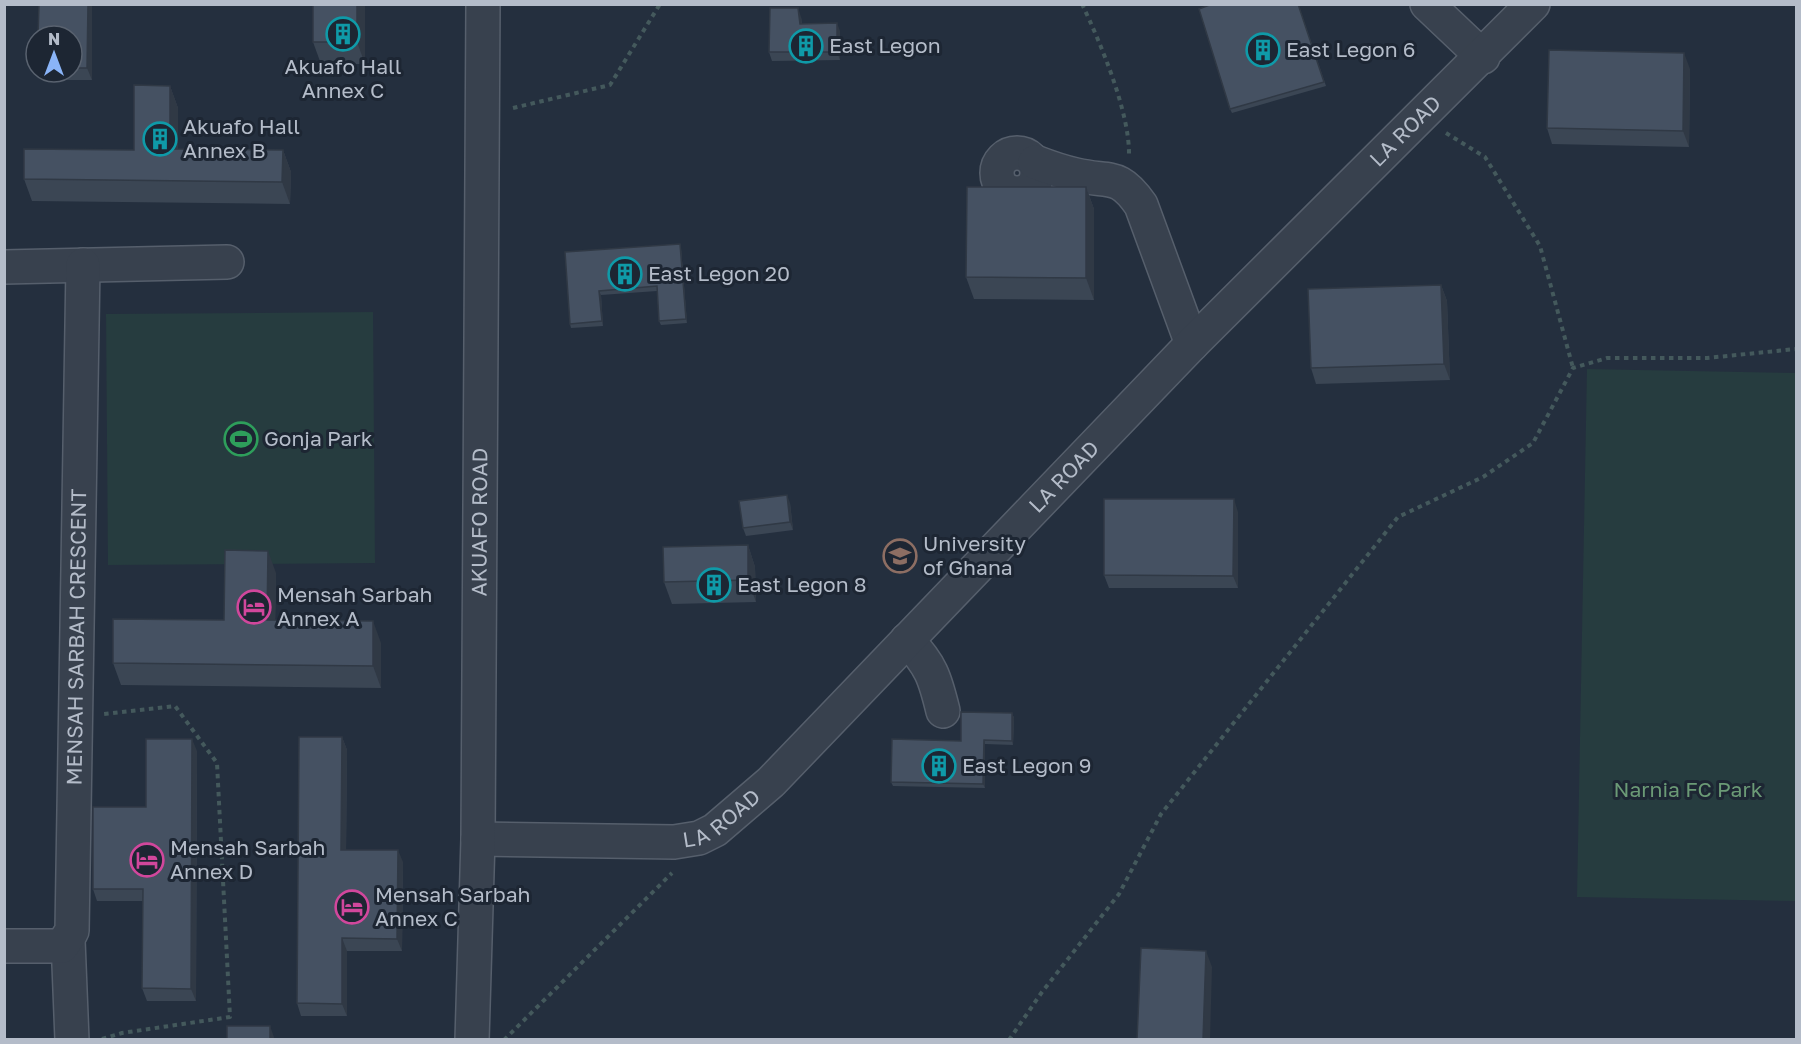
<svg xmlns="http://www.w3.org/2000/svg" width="1801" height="1044" viewBox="0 0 1801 1044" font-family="'Golos Text',sans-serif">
  <rect width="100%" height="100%" fill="#242f3e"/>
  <g fill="#263c3f">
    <polygon points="373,312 375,563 108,565 106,314"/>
    <polygon points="1587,369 1796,373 1796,901 1577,897"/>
  </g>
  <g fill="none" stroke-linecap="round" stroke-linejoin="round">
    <g stroke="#565f6c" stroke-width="36">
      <g id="street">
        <polyline points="1427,4 1483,57"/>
        <circle cx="1017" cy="173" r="20"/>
        <path d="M 1035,162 C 1048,167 1062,172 1076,175 C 1110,183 1118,172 1141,205 L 1192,344"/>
        <polyline points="4,267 227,262"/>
        <path d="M 907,640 C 931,665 935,678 943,711"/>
        <path id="s1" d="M 478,839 L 674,842 L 699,838 L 715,830 L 771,782 L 1192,344 L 1533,4"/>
        <polyline points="68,940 72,1040"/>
        <path id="s2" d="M 4,946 L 62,946 L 72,931 L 83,265"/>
        <path id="s3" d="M 472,1040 L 478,839 L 483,4"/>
      </g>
    </g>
    <g stroke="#44595c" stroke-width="4" stroke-dasharray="4.5 4.5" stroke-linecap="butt">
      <path d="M 1082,4 C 1101,44 1130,113 1129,156"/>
      <polyline points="513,108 610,85 660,4"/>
      <polyline points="1446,133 1485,157 1540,246 1573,368"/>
      <polyline points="102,1039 122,1033 230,1017 217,763 175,706 104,714"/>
      <polyline points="504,1040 672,873"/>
      <polyline points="1009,1040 1042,992 1119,894 1161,814 1398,517 1483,477 1533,443 1573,368 1607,358 1707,358 1796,349"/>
    </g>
    <use href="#street" stroke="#38414e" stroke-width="33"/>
  </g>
  <g fill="#3b4654">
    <polygon points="39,4 92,4 92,80 43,80 40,72 72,72 72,36"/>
    <polygon points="313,4 365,4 365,64 321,64 313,42"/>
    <polygon points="1298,4 1326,86 1232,113 1230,109"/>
    <polygon points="801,17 802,24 840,31 840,60 772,61 769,52"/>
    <polygon points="1690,69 1689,147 1552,144 1547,128"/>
    <polygon points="170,86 178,108 178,149 283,150 291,172 290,204 32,201 24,179 134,150"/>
    <polygon points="1086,187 1094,209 1094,300 974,299 966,277"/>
    <polygon points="680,244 681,248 687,323 661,325 659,321 657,291 601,295 603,326 571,328 570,324 565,252"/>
    <polygon points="1441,285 1447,301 1450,380 1316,384 1311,368"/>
    <polygon points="790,503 793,530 746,536 743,528"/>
    <polygon points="1238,512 1238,588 1109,588 1104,575"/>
    <polygon points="748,545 755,567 756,602 672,604 664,582"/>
    <polygon points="276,573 275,620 381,643 381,688 121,685 113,663 224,620"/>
    <polygon points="1012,713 1014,718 1013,745 985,744 985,788 893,786 891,782"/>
    <polygon points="342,737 347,750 346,850 403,862 402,951 347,951 347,1016 301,1016 297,1003"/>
    <polygon points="197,751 196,1001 147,1001 142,988 143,901 97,901 93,889 146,807"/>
  </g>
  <g fill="#303945">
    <polygon points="88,4 92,4 92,80 87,68"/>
    <polygon points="357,4 365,4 365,64 357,42"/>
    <polygon points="798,8 801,17 803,32 800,24"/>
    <polygon points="837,23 840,31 840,60 837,52"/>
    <polygon points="1684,53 1690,69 1689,147 1683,131"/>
    <polygon points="170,86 178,108 178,171 170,149"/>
    <polygon points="283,150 291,172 290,204 282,182"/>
    <polygon points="1086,187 1094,209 1094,300 1086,278"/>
    <polygon points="680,244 681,248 687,323 686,319"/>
    <polygon points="1441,285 1447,301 1450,380 1444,364"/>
    <polygon points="599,291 601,295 603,326 602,321"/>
    <polygon points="787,495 790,503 793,530 790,522"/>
    <polygon points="1234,499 1238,512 1238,588 1233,576"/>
    <polygon points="748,545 755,567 756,602 748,580"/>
    <polygon points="268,551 276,573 275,642 267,620"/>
    <polygon points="373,621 381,643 381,688 373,666"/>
    <polygon points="1012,713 1014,718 1013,745 1012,741"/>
    <polygon points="342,737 347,750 346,862 341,850"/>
    <polygon points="192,739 197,751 196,1001 191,989"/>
    <polygon points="984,740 985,744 985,788 983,784"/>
    <polygon points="398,850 403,862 402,951 397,939"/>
    <polygon points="342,938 347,951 347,1016 342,1004"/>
    <polygon points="1206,951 1212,967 1210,1040 1203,1040"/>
    <polygon points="270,1026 275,1040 270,1040"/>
  </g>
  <g fill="#455162" stroke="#303945" stroke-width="1.5">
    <polygon points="39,4 88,4 87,68 72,68 72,36 38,36"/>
    <rect x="313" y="4" width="44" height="38"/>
    <polygon points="1212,4 1298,4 1324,82 1230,109 1199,9"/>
    <polygon points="770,8 798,8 800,24 837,23 837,52 769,52"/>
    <polygon points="1549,50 1684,53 1683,131 1547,128"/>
    <polygon points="134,85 170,86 170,149 283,150 282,182 24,179 24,149 134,150"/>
    <polygon points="967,187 1086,187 1086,278 966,277"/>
    <polygon points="680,244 686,319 659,321 657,286 599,291 602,321 570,324 565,252"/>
    <polygon points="1441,285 1444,364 1311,368 1308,289"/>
    <polygon points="787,495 790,522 743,528 739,501"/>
    <polygon points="1104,499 1234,499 1233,576 1104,575"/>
    <polygon points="748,545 748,580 664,582 663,547"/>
    <polygon points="225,550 268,551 267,620 373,621 373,666 113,663 113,619 224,620"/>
    <polygon points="961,712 1012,713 1012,741 984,740 983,784 891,782 892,739 961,741"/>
    <polygon points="299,737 342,737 341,850 398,850 397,939 342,938 342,1004 297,1003"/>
    <polygon points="146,739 192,739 191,989 142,988 143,889 93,889 93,807 146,807"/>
    <polygon points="1141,948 1206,951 1203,1040 1137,1040"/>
    <rect x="227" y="1026" width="43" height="14"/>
  </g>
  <defs>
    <g id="building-ring" transform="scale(1.725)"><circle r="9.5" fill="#1d2633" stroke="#0f9aa8" stroke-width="1.5"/><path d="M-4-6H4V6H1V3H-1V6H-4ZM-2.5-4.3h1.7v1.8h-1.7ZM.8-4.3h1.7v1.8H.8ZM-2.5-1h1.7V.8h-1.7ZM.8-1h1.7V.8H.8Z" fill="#0f9aa8"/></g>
    <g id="stadium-ring" transform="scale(1.725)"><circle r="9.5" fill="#1d2633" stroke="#2e9e5b" stroke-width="1.5"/><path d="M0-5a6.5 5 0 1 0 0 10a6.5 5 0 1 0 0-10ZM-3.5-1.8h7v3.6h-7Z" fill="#2e9e5b"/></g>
    <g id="university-ring" transform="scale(1.725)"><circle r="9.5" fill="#1d2633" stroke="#8d6e63" stroke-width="1.5"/><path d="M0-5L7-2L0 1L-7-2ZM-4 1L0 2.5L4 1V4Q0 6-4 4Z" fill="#8d6e63"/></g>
    <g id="hotel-ring" transform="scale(1.725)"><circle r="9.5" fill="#1d2633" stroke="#d1479c" stroke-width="1.5"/><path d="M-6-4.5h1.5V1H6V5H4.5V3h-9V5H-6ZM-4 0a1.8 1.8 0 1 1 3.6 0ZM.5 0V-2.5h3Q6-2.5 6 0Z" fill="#d1479c"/></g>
  </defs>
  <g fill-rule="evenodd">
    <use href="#building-ring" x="343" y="34"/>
    <use href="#building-ring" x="806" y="46"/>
    <use href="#building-ring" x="1263" y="50"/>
    <use href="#building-ring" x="160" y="139"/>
    <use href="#building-ring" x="625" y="274"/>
    <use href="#stadium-ring" x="241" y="439"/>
    <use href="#university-ring" x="900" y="556"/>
    <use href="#building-ring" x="714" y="585"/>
    <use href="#hotel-ring" x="254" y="607"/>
    <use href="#building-ring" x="939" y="766"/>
    <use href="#hotel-ring" x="147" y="860"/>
    <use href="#hotel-ring" x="352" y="907"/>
  </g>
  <g text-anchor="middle" stroke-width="6" stroke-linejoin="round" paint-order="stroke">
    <g font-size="21" fill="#b4bcc9" stroke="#1d2633" text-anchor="start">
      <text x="829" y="53">East Legon</text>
      <text x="1286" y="57">East Legon 6</text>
      <text x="343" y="74" text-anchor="middle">Akuafo Hall<tspan x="343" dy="24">Annex C</tspan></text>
      <text x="183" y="134">Akuafo Hall<tspan x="183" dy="24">Annex B</tspan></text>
      <text x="648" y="281">East Legon 20</text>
      <text x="264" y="446">Gonja Park</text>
      <text x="923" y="551">University<tspan x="923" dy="24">of Ghana</tspan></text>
      <text x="737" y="592">East Legon 8</text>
      <text x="277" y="602">Mensah Sarbah<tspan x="277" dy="24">Annex A</tspan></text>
      <text x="962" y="773">East Legon 9</text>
      <text x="170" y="855">Mensah Sarbah<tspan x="170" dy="24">Annex D</tspan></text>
      <text x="375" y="902">Mensah Sarbah<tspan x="375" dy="24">Annex C</tspan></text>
    </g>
    <g font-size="21" fill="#b4bcc9" stroke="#1d2633">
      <text dy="7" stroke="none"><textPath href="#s1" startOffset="1222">LA ROAD</textPath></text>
      <text dy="7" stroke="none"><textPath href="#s1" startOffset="736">LA ROAD</textPath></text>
      <text dy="7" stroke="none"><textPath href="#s3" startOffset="518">AKUAFO ROAD</textPath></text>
      <text dy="7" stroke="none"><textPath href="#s2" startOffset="370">MENSAH SARBAH CRESCENT</textPath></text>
      <text dy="7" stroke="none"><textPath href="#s1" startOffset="250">LA ROAD</textPath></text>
    </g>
    <g font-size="21" fill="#6b9a76" stroke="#1d2633">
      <text x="1688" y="797">Narnia FC Park</text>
    </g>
  </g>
  <rect width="1801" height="1044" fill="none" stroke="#b4bcc9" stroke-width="12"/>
  <g transform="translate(54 54)"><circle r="28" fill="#1d2633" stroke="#59626f" stroke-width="1.5"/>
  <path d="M0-4.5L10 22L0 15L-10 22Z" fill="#8ab4f8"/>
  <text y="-9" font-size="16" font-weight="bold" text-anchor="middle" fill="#b4bcc9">N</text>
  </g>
</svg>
